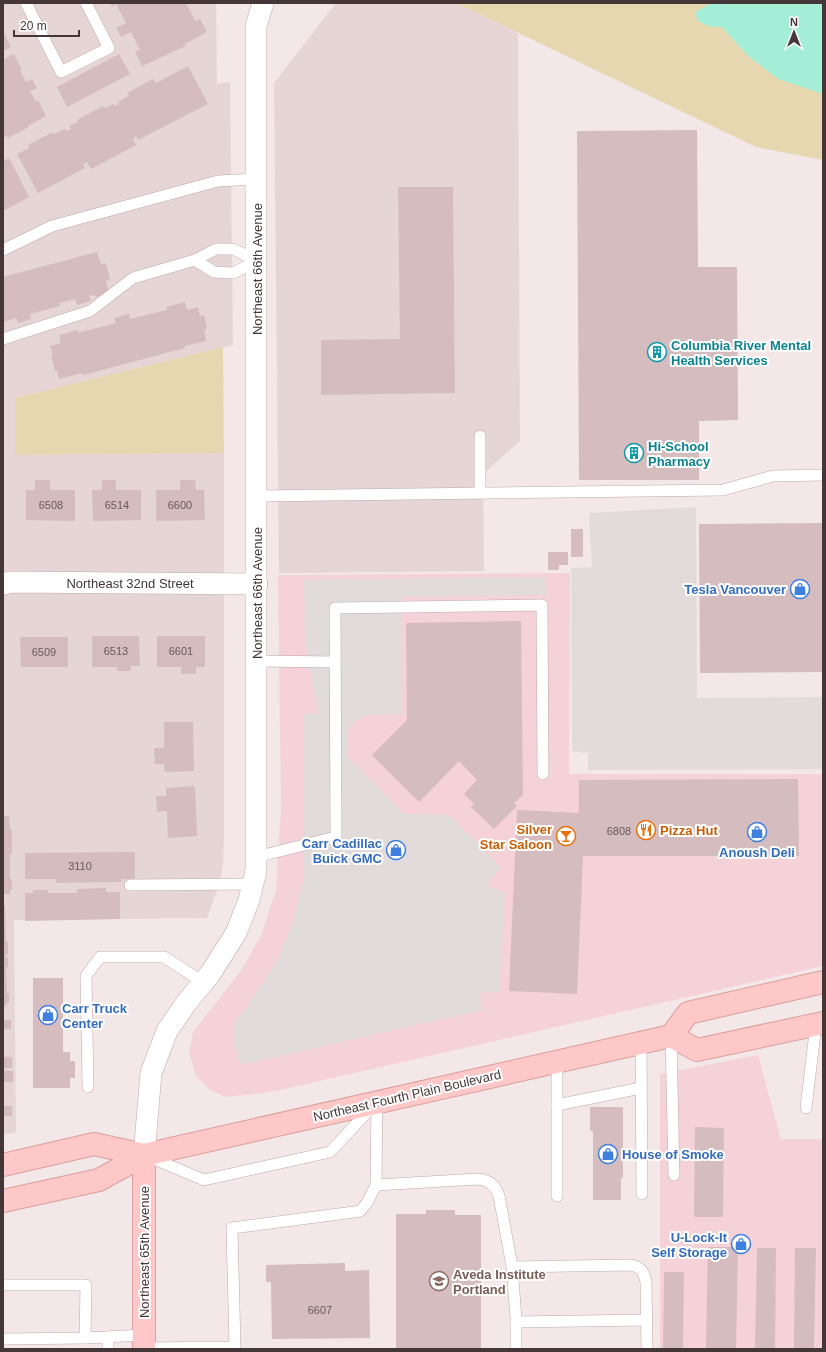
<svg xmlns="http://www.w3.org/2000/svg" width="826" height="1352" viewBox="0 0 826 1352" font-family="Helvetica,sans-serif">
  <rect width="100%" height="100%" fill="#f3e7e7"/>
  <g fill="#e6d5d5">
    <polygon points="3,3 216,3 217,84 230,82 233,345 16,398 15,455 224,453 224,839 223,863 220,882 207,918 14,920 16,1132 3,1135"/>
    <polygon points="336,3 456,3 518,33 520,441 483,474 484,571 279,573 274,83"/>
  </g>
  <g fill="#f4d2d7">
    <polygon points="570,573 569,774 823,774 823,966 271,1092 226,1097 209,1089 196,1076 189,1053 193,1032 240,972 261,936 276,890 281,809 278,575"/>
    <polygon points="758,1055 781,1139 823,1139 823,1349 660,1349 660,1074"/>
  </g>
  <g fill="#e6d7b0">
    <polygon points="456,3 823,3 823,160 756,147"/>
    <polygon points="223,347 224,453 15,455 15,398"/>
  </g>
  <g fill="#e1dbdc">
    <polygon points="696,507 697,698 823,697 823,769 588,770 588,753 572,751 571,568 592,567 589,513"/>
    <polygon points="545,577 547,595 401,597 402,714 368,715 355,721 348,730 347,756 404,814 449,815 501,867 486,885 505,893 499,992 479,993 482,1010 240,1065 233,1036 235,1021 246,1008 278,959 293,922 304,878 303,714 318,714 305,641 304,580"/>
  </g>
  <polygon fill="#a4eed7" points="711,3 823,3 823,94 778,79 748,56 722,27 711,27 698,21 695,12 710,4"/>
  <g fill="#d4bcbf">
    <polygon points="110,3 186,3 195,21 200,19 207,32 185,44 186,46 142,66 135,52 140,50 131,32 121,37 116,28 126,23 116,4 112,7"/>
    <polygon points="4,34 11,47 3,51 3,35"/>
    <polygon points="14,54 22,70 20,71 26,82 32,79 37,88 30,91 36,102 38,100 46,116 28,126 29,127 8,138 7,136 3,138 3,60"/>
    <polygon points="119,54 130,74 67,107 57,87"/>
    <polygon points="188,66 208,104 138,140 136,136 133,139 136,145 91,169 87,162 83,164 85,168 38,193 17,154 29,148 28,145 53,132 54,134 65,129 67,131 71,129 69,126 78,122 77,120 103,106 105,108 113,104 114,106 119,104 118,102 129,96 127,93 153,79 156,83"/>
    <polygon points="697,130 698,267 737,267 738,420 699,421 699,480 579,480 577,131"/>
    <polygon points="9,158 29,197 3,211 3,161"/>
    <polygon points="398,187 453,187 455,393 321,395 321,340 400,339"/>
    <polygon points="97,252 101,264 106,263 110,279 106,281 109,293 96,297 95,295 89,296 91,301 77,305 75,299 59,303 60,306 30,314 31,319 18,323 16,318 3,322 3,277"/>
    <polygon points="185,302 187,310 198,307 200,316 204,315 207,329 204,330 206,341 185,346 185,348 83,375 82,373 59,379 57,370 55,371 51,355 53,355 50,346 61,343 59,335 78,330 78,333 116,323 114,318 129,314 130,319 167,310 166,307"/>
    <polygon points="35,480 50,480 50,490 75,490 75,521 26,520 26,490 35,490"/>
    <polygon points="102,480 116,480 116,490 141,490 141,520 93,521 92,490 102,490"/>
    <polygon points="180,480 195,480 196,490 204,490 205,520 156,521 156,490 180,490"/>
    <polygon points="823,523 823,672 700,673 699,524"/>
    <rect x="571" y="529" width="12" height="28"/>
    <polygon points="548,552 568,552 568,565 559,565 559,570 548,570"/>
    <polygon points="521,621 523,795 514,803 517,806 494,829 471,807 474,804 464,794 477,780 459,761 419,802 372,755 407,720 406,623"/>
    <polygon points="92,636 139,636 140,666 131,666 131,671 117,671 117,667 92,667"/>
    <polygon points="157,636 205,636 205,667 196,667 196,674 181,674 181,667 157,667"/>
    <polygon points="20,637 68,637 68,667 21,667"/>
    <polygon points="164,722 193,722 194,771 165,772 164,764 155,764 154,748 164,748"/>
    <polygon points="798,779 799,856 583,856 577,994 509,991 517,810 579,813 579,780"/>
    <polygon points="195,786 197,836 168,838 167,811 157,812 156,796 166,796 166,788"/>
    <polygon points="3,816 9,816 10,830 12,830 12,854 10,854 10,879 12,879 12,890 10,890 10,894 3,894"/>
    <polygon points="135,852 135,879 121,879 121,882 56,883 56,879 25,879 25,853"/>
    <polygon points="106,888 106,892 120,892 120,919 25,921 25,893 33,893 33,890 48,890 48,893 77,893 77,889"/>
    <polygon points="3,905 5,905 6,942 8,942 8,954 6,954 6,957 8,957 8,967 6,967 7,993 9,993 9,1003 6,1004 6,1006 3,1007"/>
    <polygon points="33,978 63,978 63,1052 70,1052 70,1061 75,1061 75,1078 70,1078 70,1088 33,1088"/>
    <rect x="3" y="1020" width="8" height="9"/>
    <rect x="3" y="1057" width="9" height="11"/>
    <rect x="3" y="1071" width="10" height="11"/>
    <rect x="3" y="1106" width="9" height="10"/>
    <polygon points="590,1107 623,1107 623,1178 621,1178 621,1200 593,1200 593,1131 590,1131"/>
    <polygon points="695,1127 724,1128 723,1217 694,1217"/>
    <polygon points="426,1210 455,1210 455,1215 481,1215 481,1348 426,1349 396,1348 396,1214 426,1214"/>
    <polygon points="708,1247 738,1247 736,1349 706,1349"/>
    <polygon points="757,1248 776,1248 775,1349 755,1349"/>
    <polygon points="795,1248 816,1248 814,1349 794,1349"/>
    <polygon points="345,1263 345,1271 369,1270 370,1338 272,1339 271,1282 266,1282 266,1265"/>
    <polygon points="664,1272 684,1272 683,1349 663,1349"/>
  </g>
  <g fill="none" stroke-linecap="round" stroke-linejoin="round">
    <g stroke="#bea9ab" stroke-width="12">
      <g id="lane">
        <polyline points="26,3 61,72 109,48 86,3"/>
        <polyline points="3,250 52,226 218,181 257,179"/>
        <polyline points="195,260 214,272 233,273 257,261"/>
        <polyline points="3,339 90,311 133,278 195,260 216,249 233,249 257,261"/>
        <polyline points="480,436 480,493"/>
        <polyline points="257,496 723,490 773,476 823,475"/>
        <polyline points="257,661 335,662"/>
        <polyline points="256,857 336,837 335,608 542,605 543,774"/>
        <polyline points="130,885 253,884"/>
        <polyline points="671,1036 674,1175"/>
        <polyline points="641,1042 642,1194"/>
        <polyline points="557,1061 557,1196"/>
        <polyline points="88,1087 86,976 100,957 164,957 203,982"/>
        <polyline points="557,1105 641,1088"/>
        <polyline points="806,1108 816,1024"/>
        <polyline points="147,1156 204,1180 330,1152 373,1106"/>
        <path d="M 376,1185 L 478,1179 C 489,1180 496,1186 499,1196 L 512,1266 L 516,1319 L 516,1349"/>
        <path d="M 512,1267 L 631,1265 C 641,1267 644,1272 646,1282 L 647,1349"/>
        <polyline points="3,1285 86,1285 85,1338 3,1339"/>
        <polyline points="516,1322 647,1320"/>
        <polyline points="85,1338 144,1335"/>
        <polyline points="144,1348 235,1347 232,1228 354,1212 360,1211 367,1203 376,1185 377,1102"/>
        <polyline points="108,1349 108,1337"/>
      </g>
    </g>
    <g stroke="#bea9ab" stroke-width="22">
      <g id="street">
        <polyline points="3,584 11,582 257,584"/>
        <polyline points="144,1155 151,1073 167,1031 187,1002 210,974 236,933 249,900 256,871 256,26 263,3"/>
      </g>
    </g>
    <g stroke="#da9f9e" stroke-width="24">
      <g id="secondary">
        <polyline points="671,1036 697,1050 823,1023"/>
        <polyline points="144,1155 144,1349"/>
        <polyline points="3,1165 94,1144 144,1155"/>
        <polyline points="3,1201 99,1180 144,1155 671,1036 688,1013 823,982"/>
      </g>
    </g>
    <use href="#lane" stroke="#fff" stroke-width="11"/>
    <use href="#street" stroke="#fff" stroke-width="21"/>
    <use href="#secondary" stroke="#fdc8c7" stroke-width="22"/>
  </g>
  <defs>
    <g id="building-ring" transform="scale(1)"><circle r="9.5" fill="#fff" stroke="#0f9aa8" stroke-width="1.5"/><path d="M-4-6H4V6H1V3H-1V6H-4ZM-2.5-4.3h1.7v1.8h-1.7ZM.8-4.3h1.7v1.8H.8ZM-2.5-1h1.7V.8h-1.7ZM.8-1h1.7V.8H.8Z" fill="#0f9aa8"/></g>
    <g id="shop-ring" transform="scale(1)"><circle r="9.5" fill="#fff" stroke="#3f7fe0" stroke-width="1.5"/><path d="M-5-2.5h2.3a2.7 3.5 0 0 1 5.4 0H5L5.5 6h-11ZM-1.5-2.5h3a1.5 2.3 0 0 0-3 0Z" fill="#3f7fe0"/></g>
    <g id="restaurant-ring" transform="scale(1)"><circle r="9.5" fill="#fff" stroke="#e8710a" stroke-width="1.5"/><path d="M-5-6h1v4h1v-4h1v4h1v-4h1v5L-1.5 .5V6h-2V.5L-5-1ZM5-6V6H3V1.5H1.5Q1.5-4 5-6Z" fill="#e8710a"/></g>
    <g id="bar-ring" transform="scale(1)"><circle r="9.5" fill="#fff" stroke="#e8710a" stroke-width="1.5"/><path d="M-6-5H6L.8 .8V4.5H3.5V6h-7V4.5H-.8V.8Z" fill="#e8710a"/></g>
    <g id="school-ring" transform="scale(1)"><circle r="9.5" fill="#fff" stroke="#8d6e63" stroke-width="1.5"/><path d="M0-5L7-2L0 1L-7-2ZM-4 1L0 2.5L4 1V4Q0 6-4 4Z" fill="#8d6e63"/></g>
  </defs>
  <g fill-rule="evenodd">
    <use href="#building-ring" x="657" y="352"/>
    <use href="#building-ring" x="634" y="453"/>
    <use href="#shop-ring" x="800" y="589"/>
    <use href="#restaurant-ring" x="646" y="830"/>
    <use href="#shop-ring" x="757" y="832"/>
    <use href="#bar-ring" x="566" y="836"/>
    <use href="#shop-ring" x="396" y="850"/>
    <use href="#shop-ring" x="48" y="1015"/>
    <use href="#shop-ring" x="608" y="1154"/>
    <use href="#shop-ring" x="741" y="1244"/>
    <use href="#school-ring" x="439" y="1281"/>
  </g>
  <g text-anchor="middle" stroke-width="4" stroke-linejoin="round" paint-order="stroke">
    <g font-size="11" fill="#69585a">
      <text x="51" y="509">6508</text>
      <text x="117" y="509">6514</text>
      <text x="180" y="509">6600</text>
      <text x="116" y="655">6513</text>
      <text x="181" y="655">6601</text>
      <text x="44" y="656">6509</text>
      <text x="619" y="835">6808</text>
      <text x="80" y="870">3110</text>
      <text x="320" y="1314">6607</text>
    </g>
    <g font-size="13" fill="#453638" stroke="#fff">
      <text transform="translate(257 269) rotate(-90)" y="5">Northeast 66th Avenue</text>
      <text x="130" y="588">Northeast 32nd Street</text>
      <text transform="translate(257 593) rotate(-90)" y="5">Northeast 66th Avenue</text>
      <text transform="translate(407 1095) rotate(-13)" y="5">Northeast Fourth Plain Boulevard</text>
      <text transform="translate(144 1252) rotate(-90)" y="5">Northeast 65th Avenue</text>
    </g>
    <g font-size="13" font-weight="bold" fill="#0d838f" stroke="#fff" text-anchor="start">
      <text x="671" y="350">Columbia River Mental<tspan x="671" dy="15">Health Services</tspan></text>
      <text x="648" y="451">Hi-School<tspan x="648" dy="15">Pharmacy</tspan></text>
    </g>
    <g font-size="13" font-weight="bold" fill="#366cbe" stroke="#fff" text-anchor="end">
      <text x="786" y="594">Tesla Vancouver</text>
      <text x="382" y="848">Carr Cadillac<tspan x="382" dy="15">Buick GMC</tspan></text>
      <text x="757" y="857" text-anchor="middle">Anoush Deli</text>
      <text x="62" y="1013" text-anchor="start">Carr Truck<tspan x="62" dy="15">Center</tspan></text>
      <text x="622" y="1159" text-anchor="start">House of Smoke</text>
      <text x="727" y="1242">U-Lock-It<tspan x="727" dy="15">Self Storage</tspan></text>
    </g>
    <g font-size="13" font-weight="bold" fill="#c56008" stroke="#fff" text-anchor="end">
      <text x="552" y="834">Silver<tspan x="552" dy="15">Star Saloon</tspan></text>
      <text x="660" y="835" text-anchor="start">Pizza Hut</text>
    </g>
    <g font-size="13" font-weight="bold" fill="#785e54" stroke="#fff" text-anchor="start">
      <text x="453" y="1279">Aveda Institute<tspan x="453" dy="15">Portland</tspan></text>
    </g>
  </g>
  <rect width="826" height="1352" fill="none" stroke="#453638" stroke-width="8"/>
  <g transform="translate(794 32)" stroke="#ffffff" stroke-width="3" paint-order="stroke">
  <path d="M0-3L7 15L0 10L-7 15Z" fill="#453638"/>
  <text y="-6" font-size="11" font-weight="bold" text-anchor="middle" fill="#453638">N</text>
  </g>
  <path d="M14 30v6h65v-6" fill="none" stroke="#453638" stroke-width="2"/>
  <text x="20" y="30" font-size="12" fill="#453638" stroke="#ffffff" stroke-width="3" paint-order="stroke">20 m</text>
</svg>
